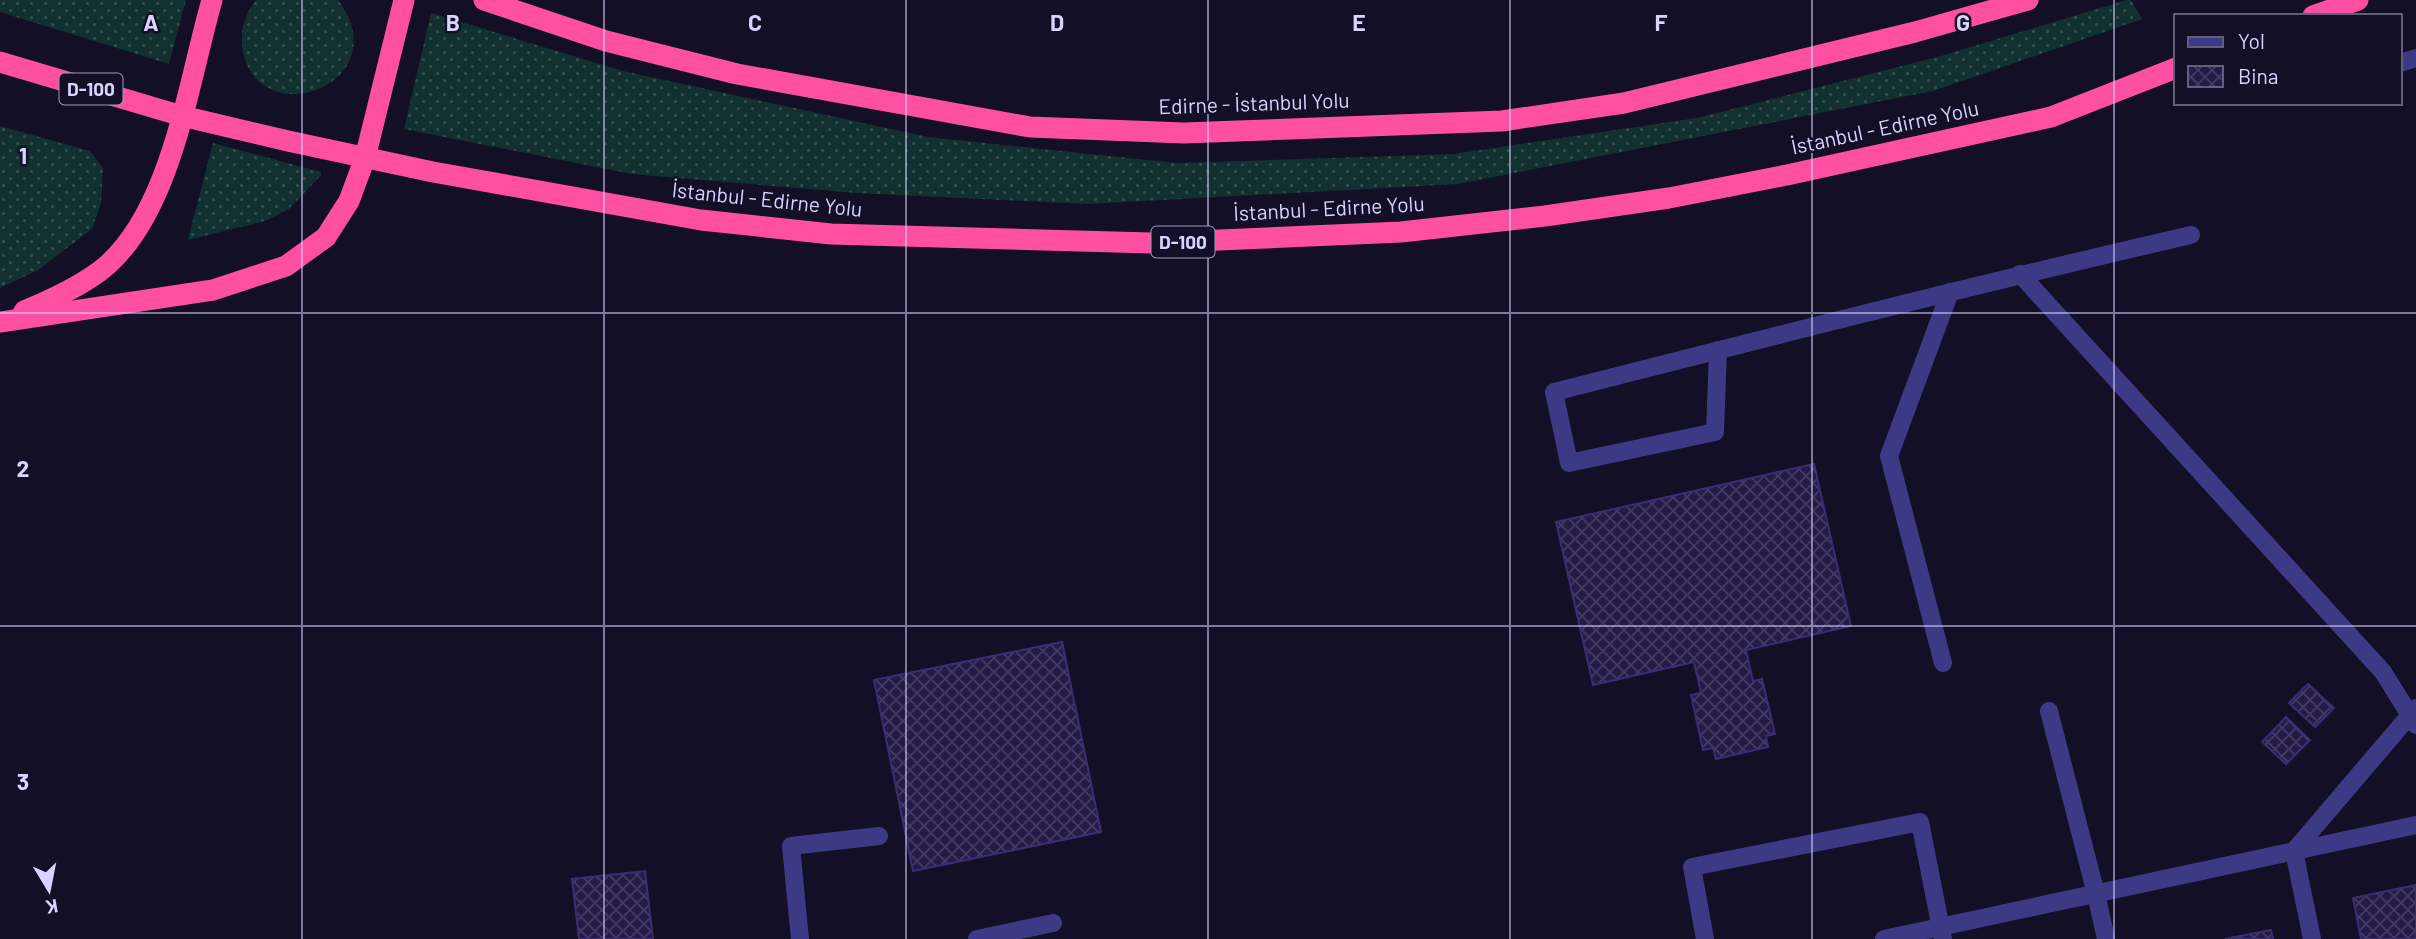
<svg xmlns="http://www.w3.org/2000/svg" width="2416" height="939" viewBox="0 0 2416 939" font-family="Barlow,sans-serif">
  <defs>
    <pattern id="grass-dots" width="8" height="8" patternUnits="userSpaceOnUse" patternTransform="scale(1.75)"><rect width="8" height="8" fill="#12302f"/><path d="M2 2h.1M6 6h.1" fill="none" stroke="#344d4e" stroke-width="1.8" stroke-linecap="round"/></pattern>
    <pattern id="building-cross-hatch" width="8" height="8" patternUnits="userSpaceOnUse" patternTransform="scale(1.75)"><rect width="8" height="8" fill="#241b47"/><path d="M0 0l8 8M0 8l8-8" fill="none" stroke="#433b63"/></pattern>
  </defs>
  <rect width="100%" height="100%" fill="#130f26"/>
  <g fill="url(#grass-dots)">
    <polygon points="0,0 186,0 169,64 0,12"/>
    <path d="M 256,0 L 338,0 C 399,81 265,134 244,56 C 239,34 243,17 256,0 Z"/>
    <polygon points="2127,0 2131,0 2142,19 1933,91 1458,184 1088,204 856,193 632,174 404,129 431,13 623,71 928,137 1177,163 1453,154 1697,118 1941,56"/>
    <polygon points="0,126 90,151 103,168 101,203 92,229 38,270 0,288"/>
    <polygon points="213,143 321,172 321,175 289,209 265,221 188,240"/>
  </g>
  <g fill="url(#building-cross-hatch)" stroke="#3b2d73" stroke-width="2">
    <polygon points="1814,464 1851,626 1746,650 1753,681 1762,679 1775,734 1766,736 1768,747 1716,759 1713,748 1703,750 1691,695 1701,693 1694,662 1593,685 1556,522"/>
    <polygon points="1062,642 1101,832 913,871 874,680"/>
    <polygon points="2308,684 2334,708 2315,727 2289,703"/>
    <polygon points="2286,717 2310,740 2286,764 2262,742"/>
    <polygon points="645,871 653,939 579,939 572,879"/>
    <polygon points="2416,885 2416,939 2361,939 2353,898"/>
    <polygon points="2271,930 2273,939 2225,939"/>
  </g>
  <g fill="none" stroke-linecap="round" stroke-linejoin="round">
    <g stroke="#3d3a85" stroke-width="18">
      <polyline points="2400,63 2416,58"/>
      <polyline points="2020,274 2383,672 2416,725"/>
      <path d="M 1718,350 L 1715,432 L 1569,463 L 1554,392 C 1766,338 1978,284 2191,235"/>
      <polyline points="1943,663 1889,456 1950,292"/>
      <polyline points="2049,711 2096,894 2106,939"/>
      <polyline points="800,939 791,846 879,836"/>
      <polyline points="977,939 1053,923"/>
      <polyline points="1705,939 1692,867 1920,822 1943,939"/>
      <polyline points="1884,939 2416,825"/>
      <polyline points="2312,939 2294,851 2416,708"/>
    </g>
    <g stroke="#ff4fa3" stroke-width="21">
      <polyline points="484,0 606,41 737,74 1030,127 1184,133 1502,121 1624,103 1915,32 2028,0"/>
      <polyline points="2313,16 2358,0"/>
      <polyline points="0,62 182,116 288,141 433,172 701,220 831,234 1150,243 1401,232 1545,216 1669,198 1787,175 2051,117 2176,68"/>
      <path d="M 24,311 C 51,300 77,288 100,271 C 171,217 188,83 212,0"/>
      <polyline points="0,322 213,290 286,266 326,237 349,201 365,158 404,0"/>
    </g>
  </g>
  <path fill="none" stroke="#d9d4ff" stroke-width="2" stroke-opacity="0.55" d="M 302,0 L 302,939M 604,0 L 604,939M 906,0 L 906,939M 1208,0 L 1208,939M 1510,0 L 1510,939M 1812,0 L 1812,939M 2114,0 L 2114,939M 0,313 L 2416,313M 0,626 L 2416,626"/>
  <g text-anchor="middle" stroke-width="5" stroke-linejoin="round" paint-order="stroke">
    <g fill="#130f26" stroke="#9e99be" stroke-width="2">
      <rect x="59.5" y="73.5" width="63" height="31" rx="5"/>
      <rect x="1151.5" y="226.5" width="63" height="31" rx="5"/>
    </g>
    <g font-size="19" font-weight="bold" fill="#d9d4ff">
      <text x="91" y="96">D-100</text>
      <text x="1183" y="249">D-100</text>
    </g>
    <g font-size="21" fill="#d9d4ff" stroke="#130f26">
      <text transform="translate(1254 104) rotate(-2)" y="7">Edirne - İstanbul Yolu</text>
      <text transform="translate(1885 128) rotate(-12)" y="7">İstanbul - Edirne Yolu</text>
      <text transform="translate(767 200) rotate(6)" y="7">İstanbul - Edirne Yolu</text>
      <text transform="translate(1329 209) rotate(-3)" y="7">İstanbul - Edirne Yolu</text>
    </g>
  </g>
  <g font-size="23" text-anchor="middle" font-weight="bold" fill="#d9d4ff" stroke="#130f26" stroke-width="5" stroke-linejoin="round" paint-order="stroke">
    <text x="151" y="31">A</text>
    <text x="453" y="31">B</text>
    <text x="755" y="31">C</text>
    <text x="1057" y="31">D</text>
    <text x="1359" y="31">E</text>
    <text x="1661" y="31">F</text>
    <text x="1963" y="31">G</text>
    <text x="23" y="164">1</text>
    <text x="23" y="477">2</text>
    <text x="23" y="790">3</text>
  </g>
  <rect x="2174" y="14" width="228" height="91" fill="#130f26" stroke="#625e7d" stroke-width="2"/>
  <rect x="2188" y="37" width="35" height="10" fill="#3d3a85" stroke="#625e7d" stroke-width="2"/>
  <text x="2238" y="49" font-size="21" fill="#d9d4ff">Yol</text>
  <rect x="2188" y="66" width="35" height="21" fill="url(#building-cross-hatch)" stroke="#625e7d" stroke-width="2"/>
  <text x="2238" y="84" font-size="21" fill="#d9d4ff">Bina</text>
  <g transform="translate(49 890) rotate(170)" stroke="#130f26" stroke-width="5" paint-order="stroke">
  <path d="M0-5L12 26L0 18L-12 26Z" fill="#d9d4ff"/>
  <text y="-10" font-size="19" font-weight="bold" text-anchor="middle" fill="#d9d4ff">K</text>
  </g>
</svg>
